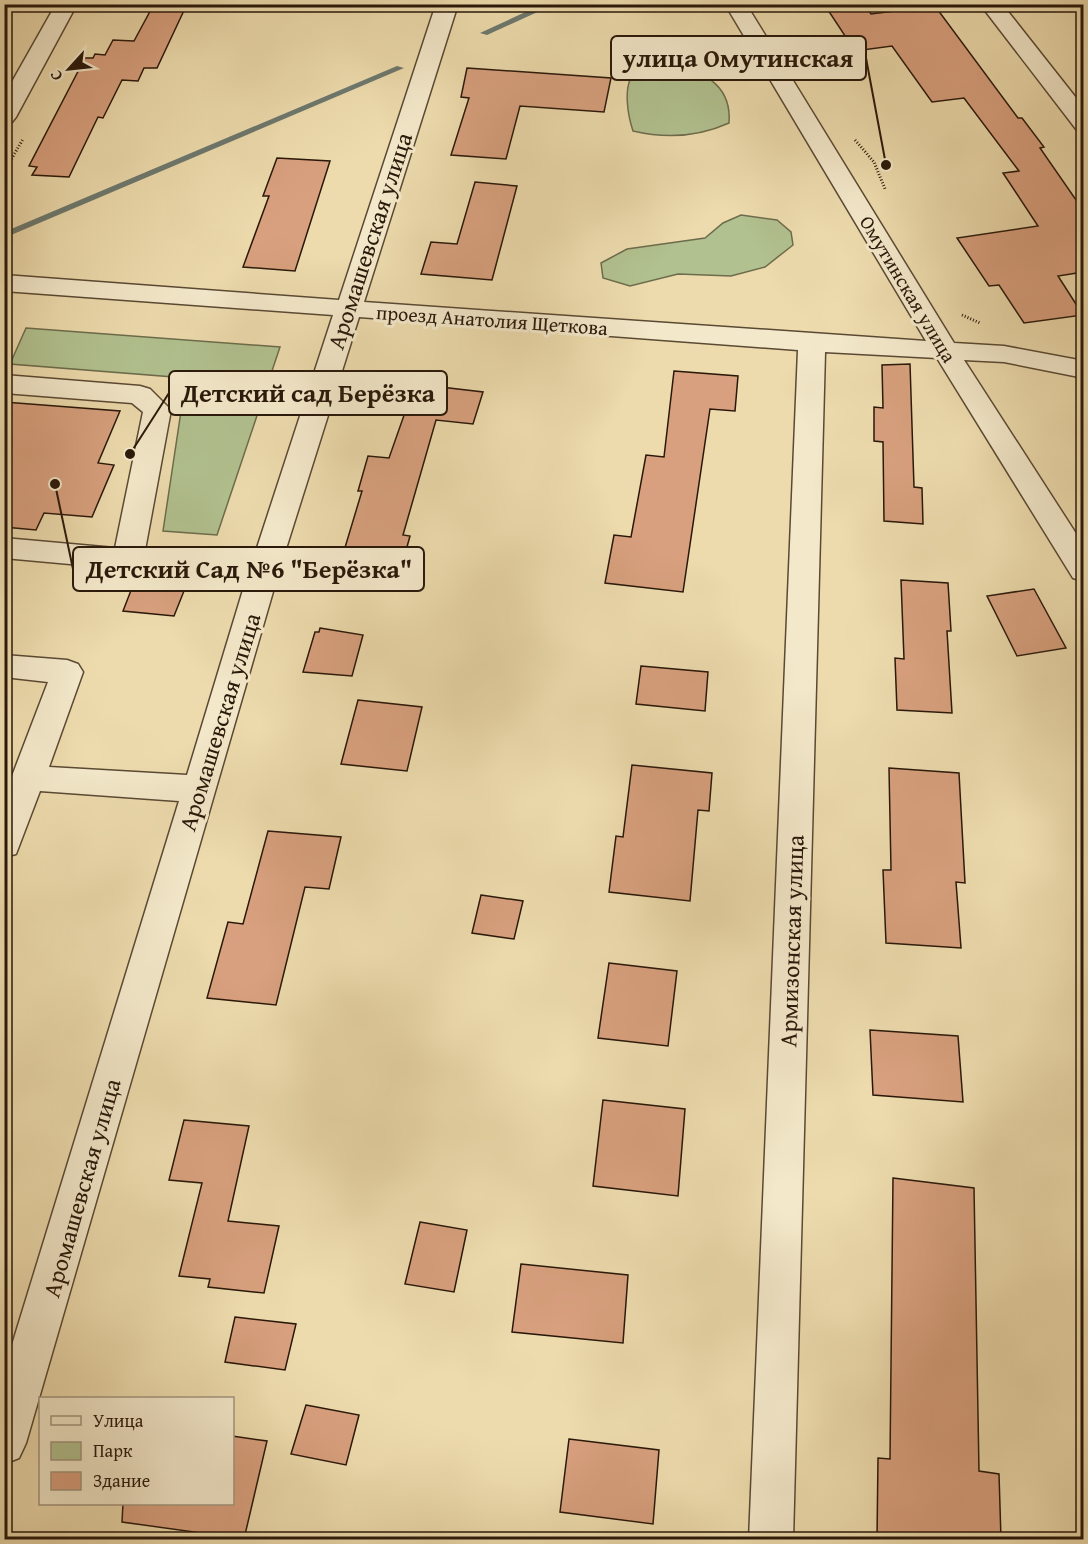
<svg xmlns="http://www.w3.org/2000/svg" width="1088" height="1544" viewBox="0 0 1088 1544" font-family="'Gentium Book Plus',serif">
  <rect width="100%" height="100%" fill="#eddbad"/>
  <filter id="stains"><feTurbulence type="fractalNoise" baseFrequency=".00333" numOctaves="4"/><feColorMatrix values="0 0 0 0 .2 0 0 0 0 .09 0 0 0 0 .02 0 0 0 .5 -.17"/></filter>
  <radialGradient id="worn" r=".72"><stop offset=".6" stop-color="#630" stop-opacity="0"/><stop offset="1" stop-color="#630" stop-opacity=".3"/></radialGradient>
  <g fill="#b1c18f" stroke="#6d6c4c" stroke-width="1.5">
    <path d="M 676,61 C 706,75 732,86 729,123 C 698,137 667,139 633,131 C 628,116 622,85 635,72 C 644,63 664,63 676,61 Z"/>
    <polygon points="741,215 777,220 791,232 793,245 765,267 731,276 678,274 630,286 603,278 601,263 627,249 705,238 723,223"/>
    <polygon points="26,328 280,347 217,535 163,531 186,378 10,364"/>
  </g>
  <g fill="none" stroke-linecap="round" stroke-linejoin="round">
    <g fill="#6d796f" fill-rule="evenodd">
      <polygon points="543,4 555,4 487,35 480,33"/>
      <polygon points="397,66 404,68 4,238 4,232"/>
    </g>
  </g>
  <g fill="#d8a07e" stroke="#29180a" stroke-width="1.5">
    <polygon points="154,4 187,4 157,68 144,68 138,81 122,80 103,118 98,117 69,177 32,175 37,167 29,166 85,58 93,58 95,54 105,55 113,40 134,41"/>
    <polygon points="824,4 864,4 871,14 935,6 1018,118 1022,118 1044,147 1040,148 1083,210 1083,272 1058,276 1083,315 1024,323 999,285 989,286 957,238 1038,226 1003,173 1019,171 964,98 932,102 892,46 855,51"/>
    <polygon points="467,68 611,78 604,112 520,106 506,159 451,155 469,98 461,97"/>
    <polygon points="277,158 330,161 295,271 243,267 269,196 263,196"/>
    <polygon points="475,182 517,186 492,280 421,274 431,242 457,244"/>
    <polygon points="910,364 914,487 922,488 923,524 884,521 883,442 874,441 874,407 883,408 882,365"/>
    <polygon points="674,371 738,376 735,411 710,409 683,592 605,583 614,535 631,537 646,455 664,457"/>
    <polygon points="415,384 483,392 473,424 436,420 403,535 410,536 397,583 377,581 375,588 334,584 362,491 358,491 368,456 389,458"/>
    <polygon points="4,402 120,411 98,463 114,465 92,517 44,513 36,530 4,527"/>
    <polygon points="135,580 186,586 174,616 123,611"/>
    <polygon points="901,580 948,583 951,631 947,631 952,713 897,710 895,658 904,659"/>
    <polygon points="1034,589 1066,648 1017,656 987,596"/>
    <polygon points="320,628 363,635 352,676 303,672 315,632 319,632"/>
    <polygon points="641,666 708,672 705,711 636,704"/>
    <polygon points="358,700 422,707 407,771 341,764"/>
    <polygon points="632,765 712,773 709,811 698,810 690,901 609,892 616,836 623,837"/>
    <polygon points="889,768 959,773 965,883 956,882 961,948 886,943 883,870 891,870"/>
    <polygon points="268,831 341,837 329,889 305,887 276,1005 207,998 228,922 243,924"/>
    <polygon points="481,895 523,901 514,939 472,933"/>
    <polygon points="609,963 677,971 668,1046 598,1038"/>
    <polygon points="870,1030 958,1036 963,1102 873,1095"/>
    <polygon points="603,1100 685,1109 678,1196 593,1186"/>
    <polygon points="184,1120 249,1126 228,1221 279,1226 264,1293 208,1287 210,1279 179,1276 202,1183 169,1180"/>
    <polygon points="893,1178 974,1188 979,1471 999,1474 1001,1539 877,1539 878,1458 890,1459"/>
    <polygon points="420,1222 467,1230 454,1292 405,1284"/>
    <polygon points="521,1264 628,1275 623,1343 512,1332"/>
    <polygon points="235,1317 296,1324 285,1370 225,1362"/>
    <polygon points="306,1405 359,1415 346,1465 291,1454"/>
    <polygon points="232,1436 267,1441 244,1539 122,1522 123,1503 232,1503"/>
    <polygon points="569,1439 659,1450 653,1524 560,1512"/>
  </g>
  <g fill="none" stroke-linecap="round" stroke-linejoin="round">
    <g stroke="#5a4933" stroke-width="3">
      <g id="minor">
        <polygon points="56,4 77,4 16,117 12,122 4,124 4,96"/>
        <polygon points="436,4 458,4 364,302 926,341 725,4 746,4 954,343 1004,346 1084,361 1084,378 1004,362 964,360 1084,546 1084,581 1073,578 937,358 825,352 793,1540 749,1540 798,350 359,317 279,571 26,1443 19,1458 4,1464 4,1371 179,801 40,791 16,854 4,857 4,797 48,682 4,677 4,655 67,660 78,664 83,672 49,767 187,775 246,580 4,558 4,538 115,548 143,412 132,403 4,393 4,375 140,386 150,389 171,410 145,550 253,560 333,315 4,291 4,275 339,300"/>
        <polygon points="980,4 1002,4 1084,108 1084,131 1076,129"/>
      </g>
    </g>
    <g stroke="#29180a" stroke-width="3" stroke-dasharray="1 2" stroke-linecap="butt">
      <polyline points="855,140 874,162 885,189"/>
      <polyline points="4,172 23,139"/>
      <polyline points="962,315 980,323"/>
    </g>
    <use href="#minor" fill="#f3e8ca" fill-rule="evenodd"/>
  </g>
  <g text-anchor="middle" stroke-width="6" stroke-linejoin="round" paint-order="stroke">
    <g font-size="20" fill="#29180a" stroke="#f3e8ca">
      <text transform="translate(908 289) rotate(59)" y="7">Омутинская улица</text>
      <text transform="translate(492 320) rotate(4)" y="7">проезд Анатолия Щеткова</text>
    </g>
    <g font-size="24" fill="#29180a" stroke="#f3e8ca">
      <text transform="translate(370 241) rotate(-72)" y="8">Аромашевская улица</text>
      <text transform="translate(220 722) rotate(-73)" y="8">Аромашевская улица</text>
      <text transform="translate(792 941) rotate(-88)" y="8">Армизонская улица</text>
      <text transform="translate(82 1188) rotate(-74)" y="8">Аромашевская улица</text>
    </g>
  </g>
  <path fill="none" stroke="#29180a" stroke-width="2" d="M886 165L866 58M130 454L169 393M55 484L73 569"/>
  <g fill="#29180a" stroke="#f3e8ca" stroke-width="2">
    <circle cx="886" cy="165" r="6"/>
    <circle cx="130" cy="454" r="6"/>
    <circle cx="55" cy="484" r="6"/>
  </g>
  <g fill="#f3e8ca" stroke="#29180a" stroke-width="2">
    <rect x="611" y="36" width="255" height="44" rx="6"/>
    <rect x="169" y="371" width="278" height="44" rx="6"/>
    <rect x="73" y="547" width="351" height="44" rx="6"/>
  </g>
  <g font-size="26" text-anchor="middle" font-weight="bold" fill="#29180a">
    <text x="738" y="67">улица Омутинская</text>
    <text x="308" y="402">Детский сад Берёзка</text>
    <text x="249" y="578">Детский Сад №6 "Берёзка"</text>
  </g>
  <rect width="1088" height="1544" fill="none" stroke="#eddbad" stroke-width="24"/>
  <rect x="6" y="6" width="1076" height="1532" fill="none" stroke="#29180a" stroke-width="3"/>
  <rect x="12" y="12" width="1064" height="1520" fill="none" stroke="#29180a" stroke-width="1.5"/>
  <rect x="39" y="1397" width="195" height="108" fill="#f3e8ca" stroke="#a2957d" stroke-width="1.5"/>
  <rect x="51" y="1416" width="30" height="9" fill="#f3e8ca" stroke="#a2957d" stroke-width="1.5"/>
  <text x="93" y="1427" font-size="18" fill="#29180a">Улица</text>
  <rect x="51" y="1442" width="30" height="18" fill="#b1c18f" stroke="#a2957d" stroke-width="1.5"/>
  <text x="93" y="1457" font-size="18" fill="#29180a">Парк</text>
  <rect x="51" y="1472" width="30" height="18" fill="#d8a07e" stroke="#a2957d" stroke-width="1.5"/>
  <text x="93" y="1487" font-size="18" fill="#29180a">Здание</text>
  <g transform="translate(69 69) rotate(243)" stroke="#f3e8ca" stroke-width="4.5" paint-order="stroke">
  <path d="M0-4.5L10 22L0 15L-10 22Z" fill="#29180a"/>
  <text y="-9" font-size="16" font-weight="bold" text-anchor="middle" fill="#29180a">С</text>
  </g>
  <rect width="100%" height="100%" filter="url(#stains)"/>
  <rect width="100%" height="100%" fill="url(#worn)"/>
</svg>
